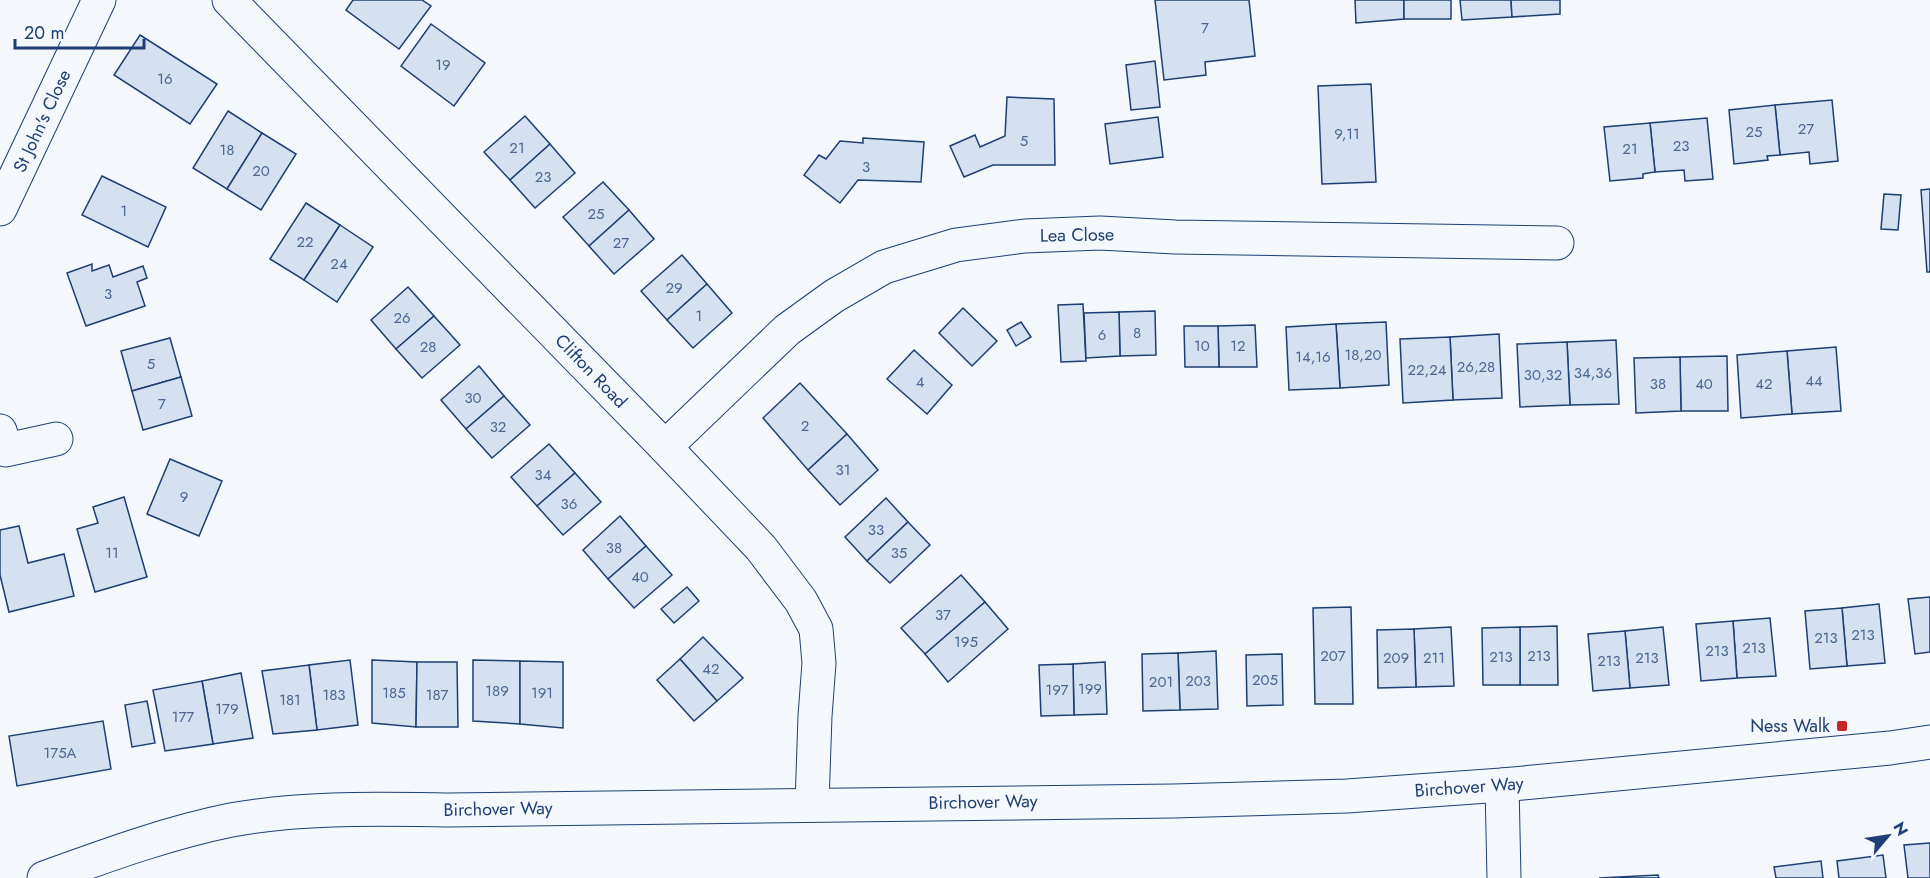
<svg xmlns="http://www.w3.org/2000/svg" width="1930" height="878" viewBox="0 0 1930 878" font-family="Jost,sans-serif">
  <rect width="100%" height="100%" fill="#f4f7fb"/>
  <g fill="#d5e0f0" stroke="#1d3f73" stroke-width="1.5">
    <polygon points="353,0 422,0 431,6 399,49 346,10"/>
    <polygon points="1155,0 1249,0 1255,56 1205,62 1206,75 1164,80"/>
    <polygon points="1355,0 1404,0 1404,19 1356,23"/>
    <rect x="1404" y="0" width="47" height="19"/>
    <polygon points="1460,0 1511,0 1512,17 1462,20"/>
    <polygon points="1511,0 1560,0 1560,14 1512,17"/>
    <polygon points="431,24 485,63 454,106 401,66"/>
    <polygon points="140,35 217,84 190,124 114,75"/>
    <polygon points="1155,61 1160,107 1131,110 1126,65"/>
    <polygon points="1371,84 1376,182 1322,184 1318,86"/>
    <polygon points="1007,97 1054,99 1055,165 993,165 964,177 950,146 975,135 980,147 1005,136"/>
    <polygon points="1832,100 1838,161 1810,164 1809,152 1780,155 1775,105"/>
    <polygon points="1775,105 1780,155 1767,156 1768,160 1734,164 1729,110"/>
    <polygon points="228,111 262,133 227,189 193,168"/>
    <polygon points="525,116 550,144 510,180 484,152"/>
    <polygon points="1158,117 1163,157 1110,164 1105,124"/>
    <polygon points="1707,118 1713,179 1685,181 1684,170 1655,172 1650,123"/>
    <polygon points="1650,123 1655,172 1643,174 1643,178 1610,181 1604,127"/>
    <polygon points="262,133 296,154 261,210 227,189"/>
    <polygon points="863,138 924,142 921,182 858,180 840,203 804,175 819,155 826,159 840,141 863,143"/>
    <polygon points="550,144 575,173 535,208 510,180"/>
    <polygon points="102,176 166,207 148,247 82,215"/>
    <polygon points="603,182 629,210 589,246 563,217"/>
    <polygon points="1930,189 1930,272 1927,272 1921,190"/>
    <polygon points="1884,194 1901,195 1898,230 1881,229"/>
    <polygon points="306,203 340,225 304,280 270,259"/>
    <polygon points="629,210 654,239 614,274 589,246"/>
    <polygon points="340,225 373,247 337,302 304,280"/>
    <polygon points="682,255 707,284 667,320 641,291"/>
    <polygon points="92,264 92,271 109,265 113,277 143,266 147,278 137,282 145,306 86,326 67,273"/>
    <polygon points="707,284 732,313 693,348 667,320"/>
    <polygon points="408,287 434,316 396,349 371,320"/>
    <polygon points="1083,304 1086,361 1061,362 1058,305"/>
    <polygon points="963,308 997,341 972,366 939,333"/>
    <polygon points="1155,311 1156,355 1120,356 1119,312"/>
    <polygon points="1119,312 1120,356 1086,358 1084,313"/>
    <polygon points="434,316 460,345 422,378 396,349"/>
    <polygon points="1021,322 1031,337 1016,346 1007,330"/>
    <polygon points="1386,322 1389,385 1340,388 1336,324"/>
    <polygon points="1336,324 1340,388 1289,390 1286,327"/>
    <polygon points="1255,325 1257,367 1219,367 1218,326"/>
    <polygon points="1184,326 1218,326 1219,367 1185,367"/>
    <polygon points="1499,334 1502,398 1453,400 1450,337"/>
    <polygon points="1450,337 1453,400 1403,403 1400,339"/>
    <polygon points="170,338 181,377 132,391 121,351"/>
    <polygon points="1616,340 1619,404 1570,405 1567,342"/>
    <polygon points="1567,342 1570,405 1520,407 1517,344"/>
    <polygon points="1836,347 1841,411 1792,414 1787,351"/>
    <polygon points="914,350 952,385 927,414 887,379"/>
    <polygon points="1787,351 1792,414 1741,418 1737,355"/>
    <polygon points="1727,356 1728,411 1681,411 1680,357"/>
    <polygon points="1680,357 1681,411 1636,413 1634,358"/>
    <polygon points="479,366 504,396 466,429 441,400"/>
    <polygon points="181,377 192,416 143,430 132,391"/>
    <polygon points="800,383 847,434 808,470 763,418"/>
    <polygon points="504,396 530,425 492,458 466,429"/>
    <polygon points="847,434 878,470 840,505 808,470"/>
    <polygon points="549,444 575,473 537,506 511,477"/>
    <polygon points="170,459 222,481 199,536 147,514"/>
    <polygon points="575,473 601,502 563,535 537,506"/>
    <polygon points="124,497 147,577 95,592 77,529 98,523 93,507"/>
    <polygon points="886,498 908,522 867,561 845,537"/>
    <polygon points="620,516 646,546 608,579 583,550"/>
    <polygon points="908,522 930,545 890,583 867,561"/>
    <polygon points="19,526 28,563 64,554 74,596 9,612 0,575 0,530"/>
    <polygon points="646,546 672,575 634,608 608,579"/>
    <polygon points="961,575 985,602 925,654 901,628"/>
    <polygon points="687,587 699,601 674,623 661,609"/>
    <polygon points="1930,597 1930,652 1915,654 1908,599"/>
    <polygon points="985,602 1008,629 948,682 925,654"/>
    <polygon points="1879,604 1885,663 1847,666 1842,608"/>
    <polygon points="1351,607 1353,704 1315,704 1313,608"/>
    <polygon points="1842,608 1847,666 1810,669 1805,611"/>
    <polygon points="1770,618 1776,676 1737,678 1733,621"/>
    <polygon points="1733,621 1737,678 1701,681 1696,624"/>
    <polygon points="1557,626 1558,685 1520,685 1520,627"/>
    <polygon points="1451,627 1454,686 1416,687 1414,629"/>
    <polygon points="1520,627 1520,685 1483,685 1482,628"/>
    <polygon points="1663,627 1669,685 1630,688 1625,631"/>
    <polygon points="1414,629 1416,687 1378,688 1377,630"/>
    <polygon points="1625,631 1630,688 1593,691 1588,634"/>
    <polygon points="703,637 743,678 717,701 680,659"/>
    <polygon points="1216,651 1218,709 1180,710 1178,653"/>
    <polygon points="1178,653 1180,710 1143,711 1142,654"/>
    <polygon points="1282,654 1283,705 1247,706 1246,655"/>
    <polygon points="680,659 717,701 694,721 657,680"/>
    <polygon points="350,660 358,725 317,730 309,665"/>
    <polygon points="372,660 417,662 416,727 372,723"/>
    <polygon points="473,660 520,661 520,724 473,721"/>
    <polygon points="520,661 563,662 563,728 520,724"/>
    <polygon points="417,662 457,662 458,727 416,727"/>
    <polygon points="1105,662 1107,714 1074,715 1073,664"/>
    <polygon points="1073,664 1074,715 1041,716 1039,665"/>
    <polygon points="309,665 317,730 273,734 262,671"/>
    <polygon points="241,673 253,738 213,744 202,681"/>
    <polygon points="202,681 213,744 165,751 153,690"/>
    <polygon points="147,701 155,743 132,747 125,705"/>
    <polygon points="103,721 111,769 17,786 9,736"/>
    <polygon points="1930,843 1930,878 1908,878 1904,845"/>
    <polygon points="1883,855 1886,878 1839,878 1837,861"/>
    <polygon points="1821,861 1823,878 1776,878 1774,867"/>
    <polygon points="1658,875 1659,878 1599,878"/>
  </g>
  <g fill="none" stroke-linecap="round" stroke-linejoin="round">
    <g stroke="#1d3f73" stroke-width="35">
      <g id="minor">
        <polyline points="229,0 665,447 761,548 801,601 816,629 819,663 815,716 812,804"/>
        <polyline points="0,209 99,0"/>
        <polyline points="0,431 6,450 56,439"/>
        <polyline points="665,447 787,330 834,296 884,267 956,245 1025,236 1100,233 1175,237 1557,243"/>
        <polyline points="1502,785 1504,878"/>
      </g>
    </g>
    <g stroke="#1d3f73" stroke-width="35">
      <path id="tertiary" d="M 44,878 C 105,856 167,833 231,820 C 302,807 376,809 448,810 L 1173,801 L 1347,796 L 1502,785 L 1890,748 L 1930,742"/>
    </g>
    <use href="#minor" stroke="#f4f7fb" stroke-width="33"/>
    <use href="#tertiary" stroke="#f4f7fb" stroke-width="33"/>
  </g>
  <rect fill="#c62828" stroke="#f4f7fb" stroke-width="2" x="1836" y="720" width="12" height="12" rx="3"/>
  <g text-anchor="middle" stroke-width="4.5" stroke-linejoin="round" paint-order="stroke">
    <g font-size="15" fill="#4b6792">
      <text x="1205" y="33">7</text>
      <text x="443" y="70">19</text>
      <text x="165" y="84">16</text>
      <text x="1806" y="134">27</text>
      <text x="1754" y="137">25</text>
      <text x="1347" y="139">9,11</text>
      <text x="1024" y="146">5</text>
      <text x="1681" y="151">23</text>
      <text x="517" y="153">21</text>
      <text x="1630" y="154">21</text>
      <text x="227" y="155">18</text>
      <text x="866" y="172">3</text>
      <text x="261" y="176">20</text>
      <text x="543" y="182">23</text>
      <text x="124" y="216">1</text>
      <text x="596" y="219">25</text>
      <text x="305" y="247">22</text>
      <text x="621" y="248">27</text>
      <text x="339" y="269">24</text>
      <text x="674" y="293">29</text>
      <text x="108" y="299">3</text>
      <text x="699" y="321">1</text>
      <text x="402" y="323">26</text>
      <text x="1137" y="338">8</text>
      <text x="1102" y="340">6</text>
      <text x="1202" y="351">10</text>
      <text x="1238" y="351">12</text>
      <text x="428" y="352">28</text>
      <text x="1363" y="360">18,20</text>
      <text x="1313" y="362">14,16</text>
      <text x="151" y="369">5</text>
      <text x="1476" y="372">26,28</text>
      <text x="1427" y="375">22,24</text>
      <text x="1593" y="378">34,36</text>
      <text x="1543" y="380">30,32</text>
      <text x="1814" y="386">44</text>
      <text x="920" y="387">4</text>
      <text x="1658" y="389">38</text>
      <text x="1704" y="389">40</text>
      <text x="1764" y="389">42</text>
      <text x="473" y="403">30</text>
      <text x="162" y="409">7</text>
      <text x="805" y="431">2</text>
      <text x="498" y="432">32</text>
      <text x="843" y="475">31</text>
      <text x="543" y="480">34</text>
      <text x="184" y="502">9</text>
      <text x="569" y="509">36</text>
      <text x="876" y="535">33</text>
      <text x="614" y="553">38</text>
      <text x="112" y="558">11</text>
      <text x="899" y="558">35</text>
      <text x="640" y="582">40</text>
      <text x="943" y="620">37</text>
      <text x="1863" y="640">213</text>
      <text x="1826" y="643">213</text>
      <text x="966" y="647">195</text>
      <text x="1754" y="653">213</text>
      <text x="1717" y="656">213</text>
      <text x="1333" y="661">207</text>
      <text x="1539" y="661">213</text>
      <text x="1501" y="662">213</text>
      <text x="1396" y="663">209</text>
      <text x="1434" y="663">211</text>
      <text x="1647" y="663">213</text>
      <text x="1609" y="666">213</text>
      <text x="711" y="674">42</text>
      <text x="1265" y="685">205</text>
      <text x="1198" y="686">203</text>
      <text x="1161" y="687">201</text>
      <text x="1090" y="694">199</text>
      <text x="1057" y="695">197</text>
      <text x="497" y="696">189</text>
      <text x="394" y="698">185</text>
      <text x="542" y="698">191</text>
      <text x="334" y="700">183</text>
      <text x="437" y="700">187</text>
      <text x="290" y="705">181</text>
      <text x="227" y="714">179</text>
      <text x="183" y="722">177</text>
      <text x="60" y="758">175A</text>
    </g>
    <g font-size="18" fill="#1d3f73" stroke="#f4f7fb">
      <text transform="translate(42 121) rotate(-65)" y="6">St John's Close</text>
      <text transform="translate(1077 235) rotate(-1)" y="6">Lea Close</text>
      <text transform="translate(591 371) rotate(46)" y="6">Clifton Road</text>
      <text transform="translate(1469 787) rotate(-4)" y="6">Birchover Way</text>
      <text transform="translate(983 802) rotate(-1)" y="6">Birchover Way</text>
      <text transform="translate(498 809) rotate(-1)" y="6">Birchover Way</text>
    </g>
    <g font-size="18" fill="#1d3f73" stroke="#f4f7fb" text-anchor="end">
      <text x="1830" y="732">Ness Walk</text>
    </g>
  </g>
  <g transform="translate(1888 836) rotate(61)" stroke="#f4f7fb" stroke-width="4.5" paint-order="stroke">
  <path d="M0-4.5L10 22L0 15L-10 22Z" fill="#1d3f73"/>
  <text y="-9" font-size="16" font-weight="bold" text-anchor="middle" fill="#1d3f73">N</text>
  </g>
  <path d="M15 39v9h129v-9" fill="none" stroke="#1d3f73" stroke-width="3"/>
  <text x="24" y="39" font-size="18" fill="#1d3f73" stroke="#f4f7fb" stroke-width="4.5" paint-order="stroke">20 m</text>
</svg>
